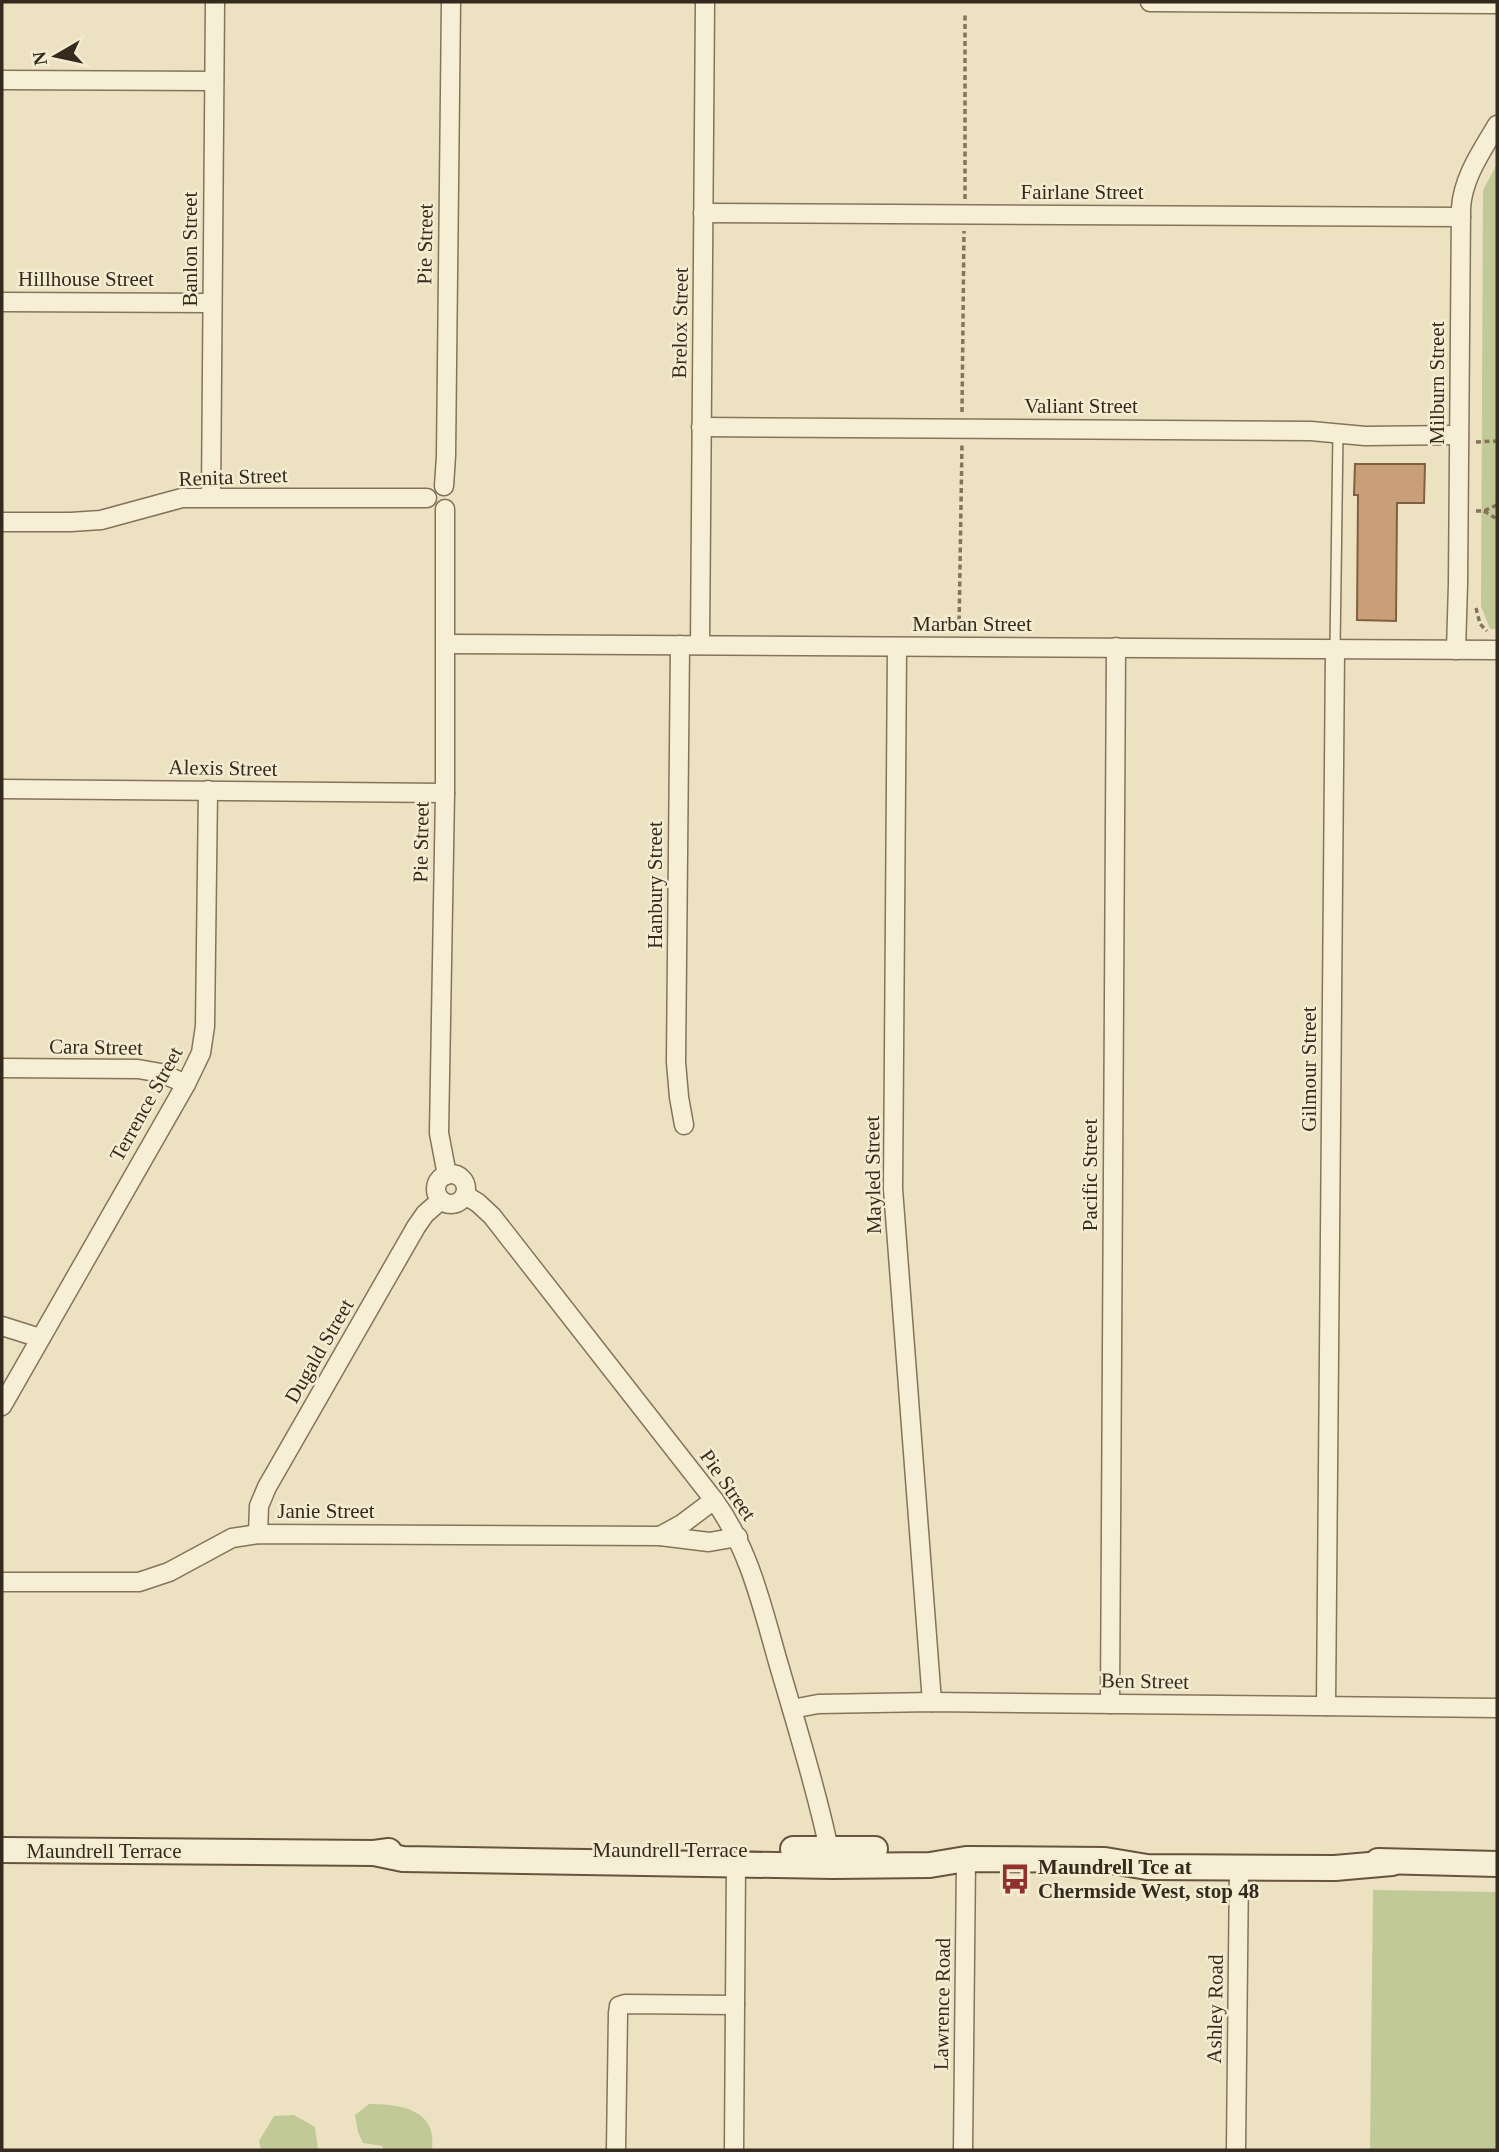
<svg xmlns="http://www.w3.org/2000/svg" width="1499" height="2152" viewBox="0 0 1499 2152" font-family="'Times New Roman',serif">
  <rect width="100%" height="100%" fill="#ece2c2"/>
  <g fill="#c1c997">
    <polygon points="1497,164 1497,629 1490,629 1481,606 1483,190"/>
    <polygon points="1373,1890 1497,1892 1497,2150 1370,2150"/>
    <path d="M 369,2104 C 400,2104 438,2109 432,2150 L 384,2150 L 382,2146 L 363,2143 L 358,2132 L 355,2115 Z"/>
    <polygon points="294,2115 315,2127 318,2150 261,2150 259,2141 274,2116"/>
  </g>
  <polygon fill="#c99f7a" stroke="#835f41" stroke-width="2" points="1355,464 1425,464 1424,503 1397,503 1396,621 1357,620 1358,495 1354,495"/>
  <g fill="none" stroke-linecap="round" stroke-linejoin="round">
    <g stroke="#85735a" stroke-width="12">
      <polyline id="lane" points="1335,649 1338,433"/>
    </g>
    <g stroke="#85735a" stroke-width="21">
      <g id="street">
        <polyline points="1150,2 1497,4"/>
        <polyline points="2,80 214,81"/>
        <polyline points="703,213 1461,217"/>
        <polyline points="2,302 212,303"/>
        <polyline points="701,427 1311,431 1365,436 1459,435"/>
        <polyline points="444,486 446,456 451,2"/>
        <polyline points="211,497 215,2"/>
        <polyline points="445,509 445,793 439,1133 447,1175"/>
        <polyline points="2,522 71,522 101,520 182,498 427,498"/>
        <polyline points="446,644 1497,650"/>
        <polyline points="680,645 676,1062 679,1097 684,1125"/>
        <polyline points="700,645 705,2"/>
        <polyline points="897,647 893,1189 932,1702"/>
        <path d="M 1456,650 L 1458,584 L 1461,208 C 1463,177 1482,151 1497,125"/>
        <polyline points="2,789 445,793"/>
        <polyline points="2,1068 138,1069 161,1073 186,1084"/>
        <circle cx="451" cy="1189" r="15"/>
        <path d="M 465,1195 L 478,1203 L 492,1216 L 714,1500 C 749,1548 762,1606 778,1662 C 797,1727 817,1792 831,1858"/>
        <polyline points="2,1326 40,1338"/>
        <polyline points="2,1406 186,1084 201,1053 205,1026 208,790"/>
        <polyline points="258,1534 259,1506 267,1487 416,1227 425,1214 441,1200"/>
        <polyline points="660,1536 682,1524 714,1500"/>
        <polyline points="2,1582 139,1582 169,1572 232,1538 258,1534 660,1536 709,1542 738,1537"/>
        <polyline points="1110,1704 1116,647"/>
        <polyline points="1326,1706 1335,649"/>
        <polyline points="792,1709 818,1704 932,1702 1497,1708"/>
        <polyline points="616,2150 618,2013 619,2006 625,2004 735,2005"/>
        <polyline points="734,2150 736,1863"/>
        <polyline points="963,2150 966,1859"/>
        <polyline points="1236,2150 1239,1867"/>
      </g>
    </g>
    <g stroke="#67543d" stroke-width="28">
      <g id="secondary">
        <polyline points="793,1849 875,1849"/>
        <polyline points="2,1850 374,1853 389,1851"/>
        <polyline points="374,1853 403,1859 833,1866 930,1865 966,1859 1105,1860 1147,1867 1335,1868 1392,1863"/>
        <polyline points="1378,1861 1497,1864"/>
      </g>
    </g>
    <g stroke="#85735a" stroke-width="3.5" stroke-dasharray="5 3.5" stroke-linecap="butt">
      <polyline points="965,199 965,12"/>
      <polyline points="962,412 964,231"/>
      <polyline points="1476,442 1497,441"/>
      <polyline points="1476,511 1484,511 1497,505"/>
      <polyline points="1484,511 1497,519"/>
      <polyline points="1476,608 1480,624 1487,631"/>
      <polyline points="959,629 962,444"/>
    </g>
    <use href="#lane" stroke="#f7efd5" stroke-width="9"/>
    <use href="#street" stroke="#f7efd5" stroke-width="18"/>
    <use href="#secondary" stroke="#f7efd5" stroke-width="24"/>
  </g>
  <defs>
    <g id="bus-bare" transform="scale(2.415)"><path d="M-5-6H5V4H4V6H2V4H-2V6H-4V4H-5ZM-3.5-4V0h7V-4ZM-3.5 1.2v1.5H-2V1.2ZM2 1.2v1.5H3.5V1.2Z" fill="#91312d" stroke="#f4ecd1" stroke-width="2.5" paint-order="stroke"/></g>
  </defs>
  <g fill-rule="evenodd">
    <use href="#bus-bare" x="1015" y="1879"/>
  </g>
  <g text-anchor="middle" stroke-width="5" stroke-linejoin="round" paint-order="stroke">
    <g font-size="21" fill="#352a1e" stroke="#f4ecd1">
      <text x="1082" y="199">Fairlane Street</text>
      <text transform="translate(425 244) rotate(-89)" y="7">Pie Street</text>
      <text transform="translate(190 249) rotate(-90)" y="7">Banlon Street</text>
      <text x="86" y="286">Hillhouse Street</text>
      <text transform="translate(680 323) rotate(-89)" y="7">Brelox Street</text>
      <text transform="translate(1437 383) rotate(-90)" y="7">Milburn Street</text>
      <text x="1081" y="413">Valiant Street</text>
      <text transform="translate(233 477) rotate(-2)" y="7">Renita Street</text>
      <text x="972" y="631">Marban Street</text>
      <text transform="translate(223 768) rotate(1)" y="7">Alexis Street</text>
      <text transform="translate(421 842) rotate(-89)" y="7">Pie Street</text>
      <text transform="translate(655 885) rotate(-90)" y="7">Hanbury Street</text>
      <text transform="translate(96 1047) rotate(1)" y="7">Cara Street</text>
      <text transform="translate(1309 1069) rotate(-90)" y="7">Gilmour Street</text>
      <text transform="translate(146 1104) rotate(-61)" y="7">Terrence Street</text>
      <text transform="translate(873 1175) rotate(-91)" y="7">Mayled Street</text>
      <text transform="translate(1090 1175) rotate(-90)" y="7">Pacific Street</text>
      <text transform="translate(319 1351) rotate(-60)" y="7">Dugald Street</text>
      <text transform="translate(728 1485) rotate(55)" y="7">Pie Street</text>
      <text x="326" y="1518">Janie Street</text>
      <text transform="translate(1145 1681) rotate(1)" y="7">Ben Street</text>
      <text x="670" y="1857">Maundrell Terrace</text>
      <text x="104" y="1858">Maundrell Terrace</text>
      <text transform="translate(942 2004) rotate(-89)" y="7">Lawrence Road</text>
      <text transform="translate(1215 2009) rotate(-89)" y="7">Ashley Road</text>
    </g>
    <g font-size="21" font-weight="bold" fill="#352a1e" stroke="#f4ecd1" text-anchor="start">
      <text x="1038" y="1874">Maundrell Tce at<tspan x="1038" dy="24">Chermside West, stop 48</tspan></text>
    </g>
  </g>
  <rect width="1499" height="2152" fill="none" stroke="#352a1e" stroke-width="7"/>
  <g transform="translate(56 56) rotate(261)" stroke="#f4ecd1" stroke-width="5" paint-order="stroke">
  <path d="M0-5L12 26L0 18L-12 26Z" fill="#352a1e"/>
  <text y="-10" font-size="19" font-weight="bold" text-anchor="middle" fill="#352a1e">N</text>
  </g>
</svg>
